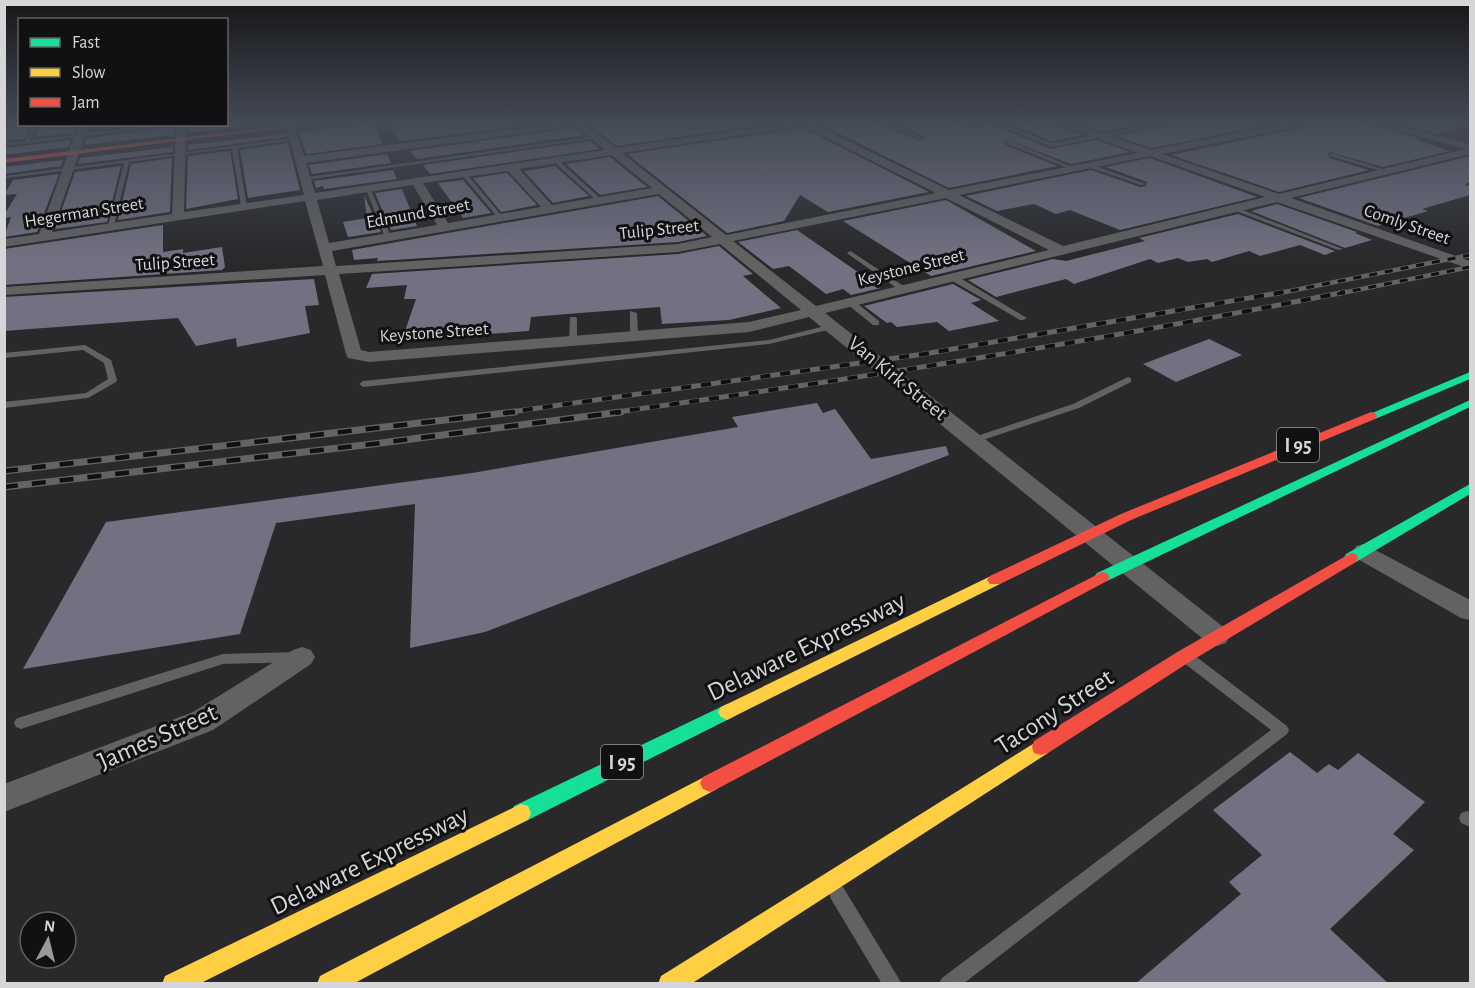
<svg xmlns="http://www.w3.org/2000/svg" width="1475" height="988" viewBox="0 0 1475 988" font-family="'Alegreya Sans',sans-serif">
  <rect width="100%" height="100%" fill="#29292b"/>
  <g fill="#727181">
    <polygon points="4,122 20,122 20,124 31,124 24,139 4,141"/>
    <polygon points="228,122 273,122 273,123 188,133 188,124 228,124"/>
    <polygon points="384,122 555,122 401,141"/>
    <polygon points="586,122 782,122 617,146"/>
    <polygon points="816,122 879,122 880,124 920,141 925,139 924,136 891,122 955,122 970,128 990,124 1051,149 1096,140 1130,152 1071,164 1006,139 1004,141 1005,145 1057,166 949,188"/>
    <polygon points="1031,122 1055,122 1057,126 1082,135 1052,141 1014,126 1031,124"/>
    <polygon points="1075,122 1158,122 1103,131"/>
    <polygon points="1177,122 1285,122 1151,148 1117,136 1175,124"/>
    <polygon points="1312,122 1366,122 1367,124 1418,138 1414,139 1450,151 1383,167 1330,152 1328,154 1329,158 1369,170 1279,192 1171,155 1306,127"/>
    <polygon points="1389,122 1456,122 1457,129 1437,134"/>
    <polygon points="374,123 382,144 306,154 299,132"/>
    <polygon points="76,124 73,133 34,137 41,124"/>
    <polygon points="174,127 173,135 84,145 87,138"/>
    <polygon points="575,128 584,135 417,159 410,151"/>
    <polygon points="803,128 929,192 828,212 800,195 784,221 727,233 627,154"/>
    <polygon points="286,134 286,137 188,150 188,145"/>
    <polygon points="71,140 68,147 4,155 4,148"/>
    <polygon points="591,141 600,149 430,174 423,165"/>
    <polygon points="288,143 300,190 248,198 240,150"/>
    <polygon points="173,147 173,152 78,164 80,158"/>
    <polygon points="230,151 238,199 186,209 188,156"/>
    <polygon points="387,154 391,163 312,174 309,165"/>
    <polygon points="1470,156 1470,181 1465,185 1470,186 1470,195 1422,209 1428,211 1378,226 1299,198"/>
    <polygon points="610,157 647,187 600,195 566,164"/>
    <polygon points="172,158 170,212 118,220 131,164"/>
    <polygon points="1150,158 1257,197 1120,230 1070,210 1056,214 1034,204 997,211 966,196 1091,170 1140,187 1146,186 1147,182 1106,167"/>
    <polygon points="63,160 61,166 4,174 4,167"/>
    <polygon points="121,166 107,222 55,229 75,172"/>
    <polygon points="555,166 589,196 553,203 524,171"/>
    <polygon points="393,170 397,179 324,189 323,186 316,188 314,181"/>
    <polygon points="507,173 537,205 501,212 473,178"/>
    <polygon points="59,174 37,232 4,237 11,217 4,218 4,215 17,194 4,195 13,180"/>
    <polygon points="463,180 491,213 463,218 438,183"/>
    <polygon points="402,189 417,226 391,230 375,193"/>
    <polygon points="364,195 381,232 348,237 343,222 367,218"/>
    <polygon points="658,196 707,236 678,242 377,261 378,258 354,260 352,250"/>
    <polygon points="946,200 1036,251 931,276 843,221"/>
    <polygon points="1277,204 1357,232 1355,233 1372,240 1345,248 1251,211"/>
    <polygon points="1238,214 1335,251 1325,255 1300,245 1260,256 1249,251 1212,262 1207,259 1188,262 1178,258 1158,263 1150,259 1074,284 1066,279 996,297 968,280 1053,259 1066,261 1145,241 1139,238"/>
    <polygon points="163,225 163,252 183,249 183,253 222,247 225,267 222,270 4,285 4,249"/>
    <polygon points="797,230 881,288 851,295 843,289 826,294 789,266 773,269 738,242"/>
    <polygon points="719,246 753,274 743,276 781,308 729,320 662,324 660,307 580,313 531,317 529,331 488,334 488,324 447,327 445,338 407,341 409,334 404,334 416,299 404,299 407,285 366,288 372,274 678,254"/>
    <polygon points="314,279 319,305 305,306 310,333 237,347 236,338 196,346 178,318 4,331 4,297"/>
    <polygon points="953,284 981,300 971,303 999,321 949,331 937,322 897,327 891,322 887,323 864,306"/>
    <polygon points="1209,339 1242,355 1176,382 1143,364"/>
    <polygon points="817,403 823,413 835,409 871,459 946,446 949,455 485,632 410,648 415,504 276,523 240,634 23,669 106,522 472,473 738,427 732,417"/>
    <polygon points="1290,752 1317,773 1329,764 1338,770 1358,753 1425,802 1393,834 1414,850 1330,929 1389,984 1135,984 1241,894 1229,882 1262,855 1213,810"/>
  </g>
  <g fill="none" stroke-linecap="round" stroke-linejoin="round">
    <g fill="#626263" fill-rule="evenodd">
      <polygon points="881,122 886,122 923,138 919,139"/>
      <polygon points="1168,122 1175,122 1052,147 1005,128 1009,127 1052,143"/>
      <polygon points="34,124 39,124 30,140 165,124 183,124 4,146 4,143 25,141"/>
      <polygon points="596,136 598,138 305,180 302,178"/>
      <polygon points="293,138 295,140 237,148 247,206 244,208 241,206 232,148 129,162 114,226 111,228 108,226 124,163 8,178 5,176"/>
      <polygon points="1006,141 1010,141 1077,169 1072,170 1006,143"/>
      <polygon points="1330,154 1334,154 1389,171 1384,172 1330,156"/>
      <polygon points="553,159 557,159 601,199 601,201 597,201 553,161"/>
      <polygon points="1088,165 1092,165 1146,184 1141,185 1088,167"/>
      <polygon points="462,173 466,173 502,216 502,218 498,218 462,175"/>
      <polygon points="365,187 370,188 391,237 390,238 385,237"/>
      <polygon points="1231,207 1235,207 1343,249 1338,250 1231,209"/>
      <polygon points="850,251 852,252 908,289 901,291 848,254 847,253"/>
      <polygon points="949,275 955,275 1027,318 1023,320 1020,320 949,279"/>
      <polygon points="847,300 853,300 879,321 879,325 873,325 847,304"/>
      <polygon points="630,311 637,313 638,336 634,338 630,336"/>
      <polygon points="570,317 576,317 577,319 577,341 573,343 569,341"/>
      <polygon points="833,324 837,326 836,328 769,344 363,387 359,384 363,381 769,340"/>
      <polygon points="85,345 111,360 117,380 116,382 88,398 4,408 4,402 86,393 108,379 104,363 83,350 4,358 4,353"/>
      <polygon points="1128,377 1131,378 1131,382 1079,408 974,443 969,440 971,438 1073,404"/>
      <polygon points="295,652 300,653 302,657 300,661 295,662 223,664 21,729 16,727 14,723 16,719 21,717 223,654"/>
      <polygon points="1189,654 1194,655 1287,726 1289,730 1287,734 963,984 939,984 942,978 1271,730 1184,663 1182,659 1184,655"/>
      <polygon points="1467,811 1470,812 1470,827 1461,823 1459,818 1461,813"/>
      <polygon points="837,885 843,887 902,984 882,984 831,899 829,893 831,887"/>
    </g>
    <g fill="#626263" fill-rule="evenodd">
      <path d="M 285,122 L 294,122 L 304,156 L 569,122 L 583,122 L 616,148 L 794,122 L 814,122 L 813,124 L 949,190 L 1138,153 L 1058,124 L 1057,122 L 1069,122 L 1151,150 L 1294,122 L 1310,122 L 1306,125 L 1162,154 L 1279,194 L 1466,149 L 1368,122 L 1382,122 L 1470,144 L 1470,154 L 1291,198 L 1470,261 L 1470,269 L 1277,202 L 825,313 L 1226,629 L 1230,636 L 1226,643 L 1217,646 L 1208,643 L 809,317 L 749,332 L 369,362 L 348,358 L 346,354 L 325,275 L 4,295 L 4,287 L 323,266 L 305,201 L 4,247 L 4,239 L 39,234 L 79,124 L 89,124 L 52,232 L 172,214 L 176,124 L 186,124 L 184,212 L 304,195 ZM 576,126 L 605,150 L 315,193 L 306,163 ZM 803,126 L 936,193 L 726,235 L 622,153 ZM 611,155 L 652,188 L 552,205 L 519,169 ZM 1150,156 L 1265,197 L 1063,246 L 959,195 ZM 508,171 L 541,207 L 448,223 L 423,183 ZM 413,185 L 437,225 L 329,243 L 317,200 ZM 659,194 L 712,237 L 678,244 L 336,266 L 332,251 ZM 946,198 L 1049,250 L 816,306 L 733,241 ZM 720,244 L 801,310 L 749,322 L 369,352 L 361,350 L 339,274 L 678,252 Z"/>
      <polygon points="1364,544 1470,600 1470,620 1461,618 1356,558 1353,552 1356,546"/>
      <polygon points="302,647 311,650 315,657 311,664 213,730 4,812 4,784 193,712 293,650"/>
    </g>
    <g fill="#16e098" fill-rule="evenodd">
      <polygon points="1470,372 1470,379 1375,419 1367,419 1365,416"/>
      <polygon points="1470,400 1470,407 1107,581 1097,581 1094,577 1097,573"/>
      <polygon points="1470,484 1470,494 1356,562 1346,562 1344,558 1346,554"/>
      <polygon points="727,704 733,707 736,712 733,717 528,820 521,822 514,820 511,813 514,806"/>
    </g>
    <g fill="#ffcf43" fill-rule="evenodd">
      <polygon points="995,574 1000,576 1003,580 1000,584 733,717 727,720 721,717 718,712 721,707"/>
      <polygon points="1041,739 1048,741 1050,747 1048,753 691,984 658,984 661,976"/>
      <polygon points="710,774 717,777 720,783 717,789 353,984 317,984 320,976"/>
      <polygon points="521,804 528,806 531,813 528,820 199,984 162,984 165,976"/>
    </g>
    <g fill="#f24e42" fill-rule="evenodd">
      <polygon points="316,122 330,122 4,163 4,159"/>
      <polygon points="1371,412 1375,413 1377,416 1375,419 1131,520 1000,584 990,584 987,580 990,576 1121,514"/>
      <polygon points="1351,553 1356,554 1358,558 1356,562 1191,661 1048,753 1041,755 1034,753 1032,747 1034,741 1179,651"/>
      <polygon points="1102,572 1107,573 1110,577 1107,581 717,789 710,792 703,789 700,783 703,777"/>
    </g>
    <g stroke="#646466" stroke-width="4.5">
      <g id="rail-far2">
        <polyline points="1275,294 1470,255"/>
        <polyline points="1337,294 1470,267"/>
      </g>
    </g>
    <g stroke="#646466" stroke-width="5">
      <g id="rail-far1">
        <polyline points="503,413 924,354 1284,292"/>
        <path d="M 610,413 C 856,379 1101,341 1345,292"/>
      </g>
    </g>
    <g stroke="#646466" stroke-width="7">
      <g id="rail">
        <polyline points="4,471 515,412"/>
        <polyline points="4,487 373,444 621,412"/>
      </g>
    </g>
    <use href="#rail-far2" stroke="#111113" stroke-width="3" stroke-dasharray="8" stroke-linecap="butt"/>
    <use href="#rail-far1" stroke="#111113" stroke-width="4" stroke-dasharray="10" stroke-linecap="butt"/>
    <use href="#rail" stroke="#111113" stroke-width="4.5" stroke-dasharray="14" stroke-linecap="butt"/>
  </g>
  <linearGradient id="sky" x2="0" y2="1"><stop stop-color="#171718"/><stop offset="0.47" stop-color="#434955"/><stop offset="1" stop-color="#434955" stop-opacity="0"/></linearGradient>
  <rect width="1475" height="260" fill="url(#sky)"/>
  <g text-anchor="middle" stroke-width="6" stroke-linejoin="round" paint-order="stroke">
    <g font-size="18" fill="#d6d6d9" stroke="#111113">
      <text transform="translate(84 212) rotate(-9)" y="6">Hegerman Street</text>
      <text transform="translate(418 213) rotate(-10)" y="6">Edmund Street</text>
      <text transform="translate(1407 224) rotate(19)" y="6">Comly Street</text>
      <text transform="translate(659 229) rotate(-6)" y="6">Tulip Street</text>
      <text transform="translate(175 262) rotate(-4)" y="6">Tulip Street</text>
      <text transform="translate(911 267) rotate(-14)" y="6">Keystone Street</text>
      <text transform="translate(434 332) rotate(-4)" y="6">Keystone Street</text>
    </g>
    <g fill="#111113" stroke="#9b9b9e" stroke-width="1.5">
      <rect x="1277" y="428" width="42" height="34" rx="4.5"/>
      <rect x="601" y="745" width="42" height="34" rx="4.5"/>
    </g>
    <g font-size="20" font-weight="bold" fill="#d6d6d9">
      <text x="1298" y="452">I 95</text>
      <text x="622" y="769">I 95</text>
    </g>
    <g font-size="21" fill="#d6d6d9" stroke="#111113">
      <text transform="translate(898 378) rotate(39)" y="7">Van Kirk Street</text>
    </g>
    <g font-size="26" fill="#d6d6d9" stroke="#111113">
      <text transform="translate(806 646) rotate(-26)" y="9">Delaware Expressway</text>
      <text transform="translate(1054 711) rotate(-33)" y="9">Tacony Street</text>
      <text transform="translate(157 736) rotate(-24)" y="9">James Street</text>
      <text transform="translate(369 860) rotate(-26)" y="9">Delaware Expressway</text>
    </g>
  </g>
  <rect width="1475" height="988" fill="none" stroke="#d6d6d9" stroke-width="12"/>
  <rect x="18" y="18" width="210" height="108" fill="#111113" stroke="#606062" stroke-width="1.5"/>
  <rect x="30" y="38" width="30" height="9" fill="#16e098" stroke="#606062" stroke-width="1.5"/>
  <text x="72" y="48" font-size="18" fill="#d6d6d9">Fast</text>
  <rect x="30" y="68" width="30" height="9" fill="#ffcf43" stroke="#606062" stroke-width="1.5"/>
  <text x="72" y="78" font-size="18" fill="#d6d6d9">Slow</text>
  <rect x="30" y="98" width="30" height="9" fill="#f24e42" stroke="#606062" stroke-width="1.5"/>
  <text x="72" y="108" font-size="18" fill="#d6d6d9">Jam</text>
  <g transform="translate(48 940) rotate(7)"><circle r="28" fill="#111113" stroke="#606062" stroke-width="1.5"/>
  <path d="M0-4.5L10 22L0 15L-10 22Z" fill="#99999c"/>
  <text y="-9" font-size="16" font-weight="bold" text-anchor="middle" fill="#d6d6d9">N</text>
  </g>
</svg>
